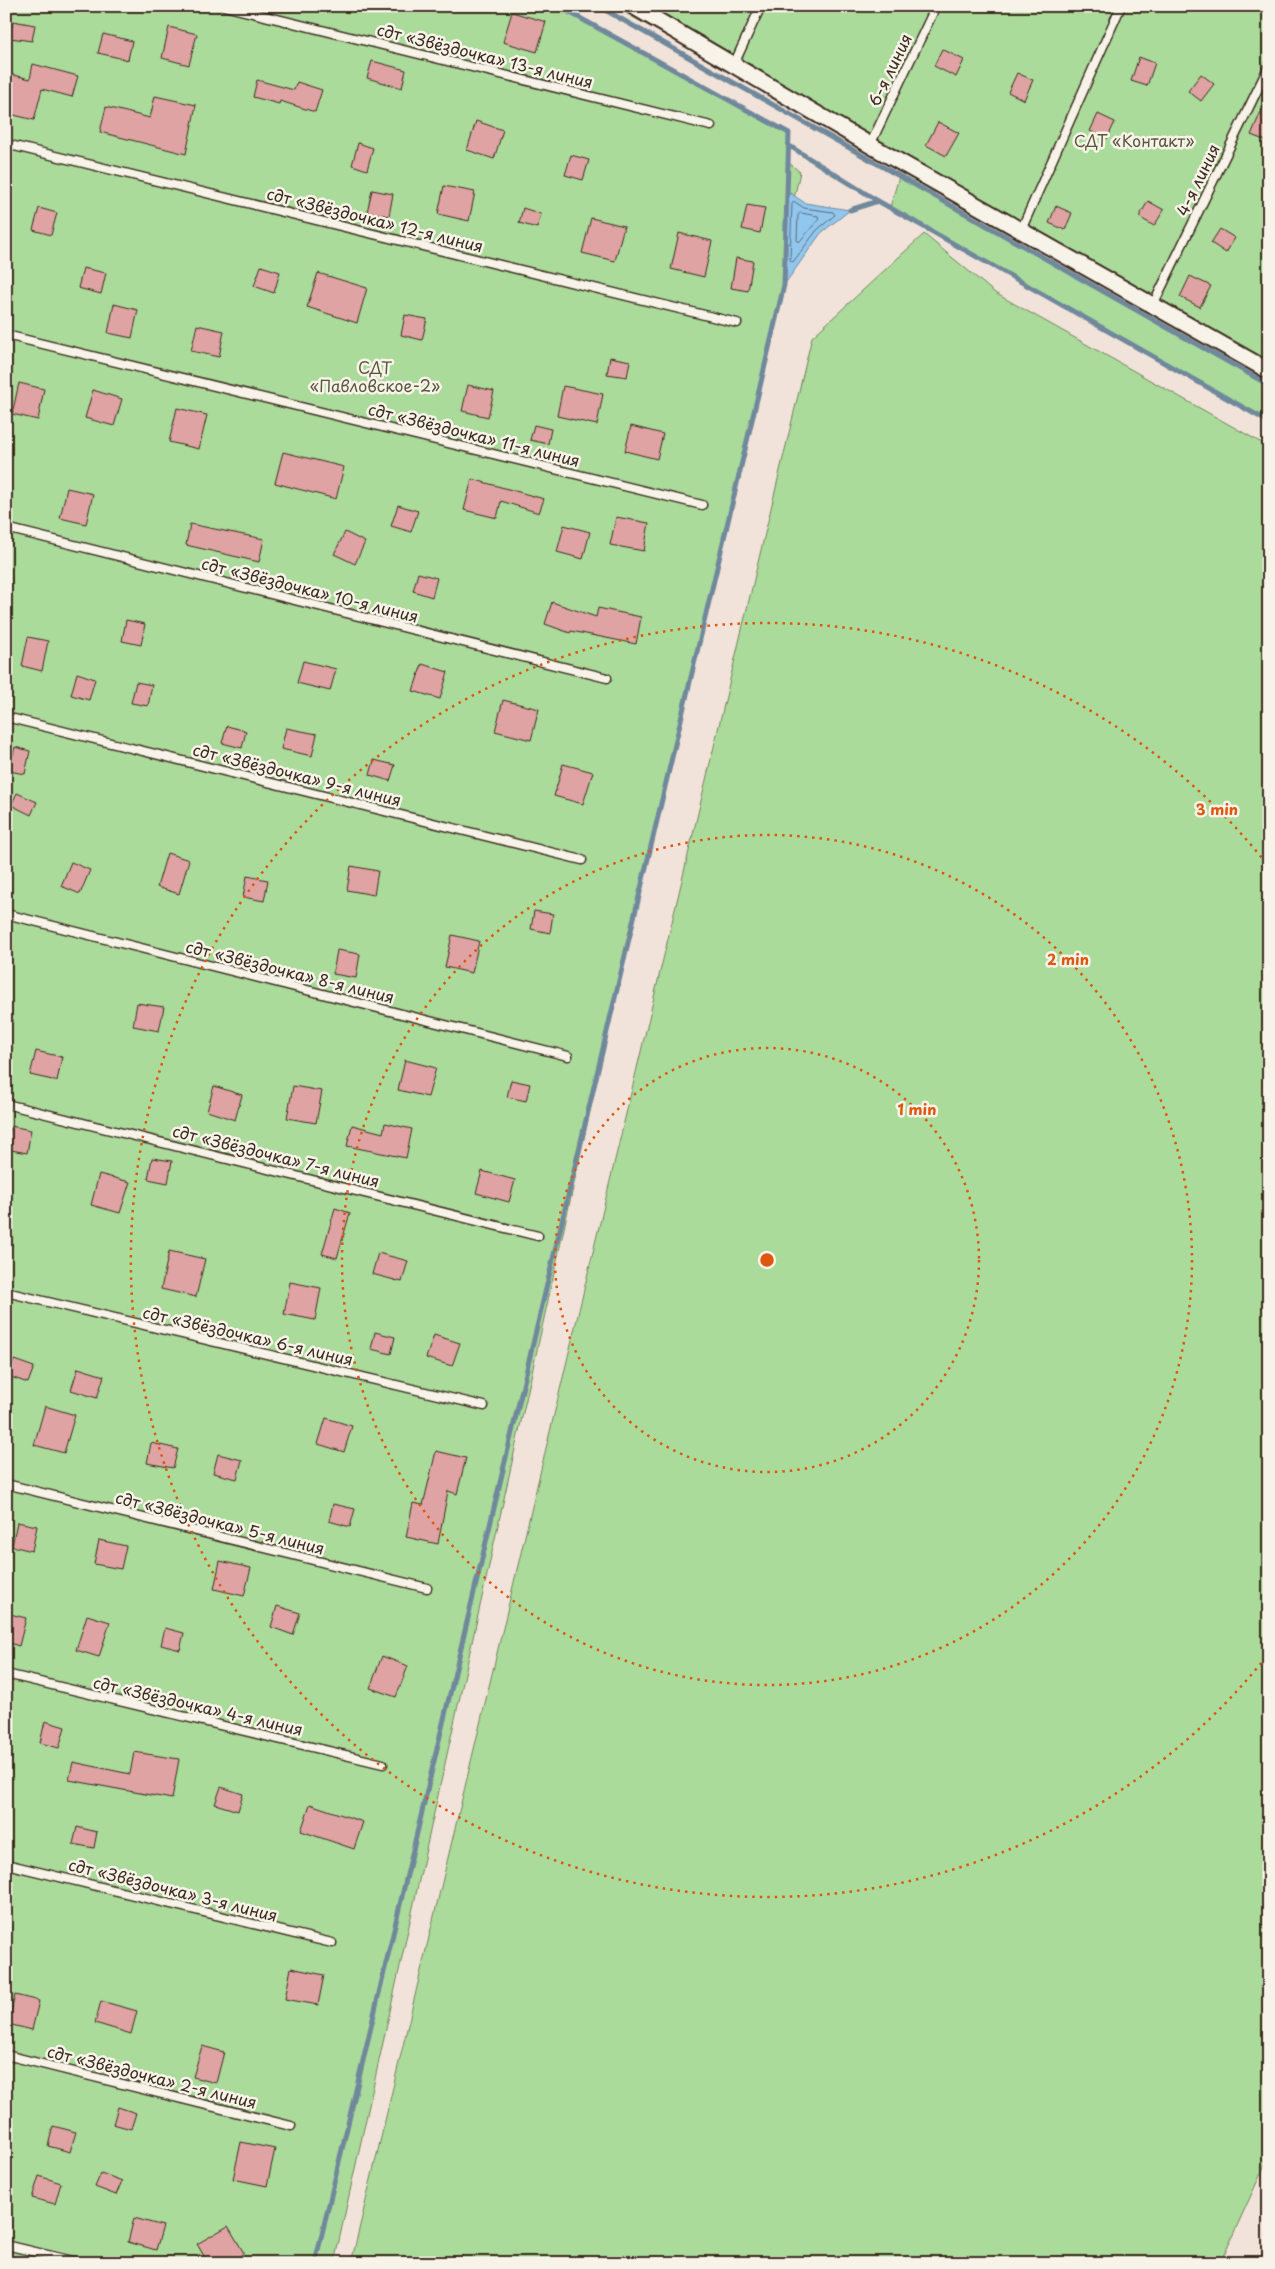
<svg xmlns="http://www.w3.org/2000/svg" width="1275" height="2269" viewBox="0 0 1275 2269" font-family="'Playpen Sans',sans-serif">
  <rect width="100%" height="100%" fill="#f2e3da"/>
  <filter id="ink" filterUnits="userSpaceOnUse"><feTurbulence type="fractalNoise" baseFrequency=".02" numOctaves="2"/><feDisplacementMap in="SourceGraphic" scale="10" xChannelSelector="R" yChannelSelector="G"/><feConvolveMatrix kernelMatrix="1 2 1 2 8 2 1 2 1" color-interpolation-filters="sRGB"/></filter>
  <g filter="url(#ink)">
    <g fill="#aadb9b" stroke="#72825c">
      <polygon points="6,6 558,6 789,133 788,162 800,172 786,234 784,285 617,990 334,2263 6,2263"/>
      <polygon points="613,6 1269,6 1269,373 1263,370"/>
      <polygon points="899,177 1269,385 1269,422 890,207"/>
      <polygon points="924,234 995,293 1269,447 1269,2156 1220,2263 351,2263 812,337"/>
    </g>
    <polygon fill="#91c7ef" stroke="#6f889b" points="787,191 805,203 850,210 821,233 784,285"/>
    <g fill="none" stroke-linecap="round" stroke-linejoin="round">
      <g stroke="#5d6972" stroke-width="1">
        <polygon points="795,202 804,208 833,212 835,215 817,230 793,262 790,260 792,204"/>
        <polygon points="801,213 818,216 819,219 799,242 797,240 798,215"/>
      </g>
      <g stroke="#6f889b" stroke-width="5">
        <polyline points="598,6 1269,385"/>
        <polyline points="788,145 878,201 1269,422"/>
        <polyline points="850,210 878,201"/>
        <polyline points="315,2263 784,285 789,133 558,6"/>
      </g>
    </g>
    <g fill="#dea3a2" stroke="#3b2a1e">
      <polygon points="512,12 546,22 537,52 503,42"/>
      <polygon points="13,21 35,25 32,41 10,38"/>
      <polygon points="169,27 197,34 189,65 162,58"/>
      <polygon points="103,34 132,41 128,60 98,53"/>
      <polygon points="942,49 964,60 956,77 934,66"/>
      <polygon points="1139,57 1155,63 1147,86 1131,81"/>
      <polygon points="372,61 406,70 402,88 367,78"/>
      <polygon points="33,64 78,76 72,97 42,89 34,120 6,113 6,73 30,79"/>
      <polygon points="1017,73 1033,80 1024,100 1008,92"/>
      <polygon points="1201,74 1214,84 1201,101 1188,91"/>
      <polygon points="257,80 294,90 297,82 322,90 315,112 280,101 279,104 253,97"/>
      <polygon points="1269,93 1269,142 1251,135"/>
      <polygon points="155,96 196,105 186,154 100,132 106,107 150,118"/>
      <polygon points="1098,114 1115,122 1107,139 1090,131"/>
      <polygon points="476,121 503,130 494,159 467,150"/>
      <polygon points="938,122 959,133 946,156 926,145"/>
      <polygon points="358,143 373,148 367,170 352,165"/>
      <polygon points="571,155 589,160 583,180 565,175"/>
      <polygon points="444,186 475,192 469,221 438,214"/>
      <polygon points="372,190 393,194 389,216 367,212"/>
      <polygon points="1148,201 1164,210 1154,226 1139,217"/>
      <polygon points="747,205 765,208 760,233 742,229"/>
      <polygon points="1056,206 1072,213 1065,230 1049,223"/>
      <polygon points="39,208 57,213 51,235 33,230"/>
      <polygon points="523,208 541,214 537,228 519,223"/>
      <polygon points="591,218 624,226 615,261 582,253"/>
      <polygon points="1220,229 1235,238 1226,253 1211,243"/>
      <polygon points="679,233 712,241 704,277 671,269"/>
      <polygon points="736,258 753,261 748,291 731,288"/>
      <polygon points="261,266 280,272 274,293 254,286"/>
      <polygon points="83,268 106,273 101,294 78,288"/>
      <polygon points="318,273 367,288 357,323 307,307"/>
      <polygon points="1190,276 1211,286 1200,307 1180,297"/>
      <polygon points="114,304 138,310 132,338 108,333"/>
      <polygon points="405,315 427,319 422,340 401,335"/>
      <polygon points="197,325 224,331 219,357 191,351"/>
      <polygon points="610,357 630,361 627,377 607,374"/>
      <polygon points="19,383 44,389 38,420 12,414"/>
      <polygon points="468,385 494,391 488,417 462,411"/>
      <polygon points="563,386 603,394 597,425 557,416"/>
      <polygon points="93,390 122,399 114,426 85,418"/>
      <polygon points="177,408 207,415 199,449 169,442"/>
      <polygon points="534,425 551,429 548,444 530,440"/>
      <polygon points="631,426 663,434 657,459 625,451"/>
      <polygon points="283,452 344,467 336,499 275,483"/>
      <polygon points="472,479 544,499 539,513 501,501 497,518 464,510"/>
      <polygon points="67,488 93,494 86,524 60,518"/>
      <polygon points="398,505 418,511 411,532 391,526"/>
      <polygon points="616,517 649,523 644,551 610,545"/>
      <polygon points="190,524 264,539 259,562 186,545"/>
      <polygon points="564,525 590,532 583,559 557,552"/>
      <polygon points="345,532 365,542 355,564 334,554"/>
      <polygon points="418,573 437,578 432,597 413,591"/>
      <polygon points="552,602 596,617 598,608 641,617 636,644 571,631 570,633 545,624"/>
      <polygon points="126,620 145,624 141,645 122,641"/>
      <polygon points="28,637 48,641 42,671 22,666"/>
      <polygon points="303,661 336,669 330,691 297,683"/>
      <polygon points="422,664 448,672 440,699 413,691"/>
      <polygon points="77,673 95,679 89,700 71,695"/>
      <polygon points="136,682 152,685 148,706 131,703"/>
      <polygon points="503,700 539,709 531,740 495,731"/>
      <polygon points="227,726 246,731 242,748 222,743"/>
      <polygon points="286,728 317,734 312,756 281,749"/>
      <polygon points="15,747 30,751 25,774 9,771"/>
      <polygon points="374,760 395,765 390,781 370,775"/>
      <polygon points="563,764 593,772 583,804 554,796"/>
      <polygon points="17,793 37,802 31,815 11,805"/>
      <polygon points="167,853 189,860 179,894 157,887"/>
      <polygon points="71,862 90,870 80,894 61,886"/>
      <polygon points="351,866 378,871 374,895 347,890"/>
      <polygon points="247,876 268,880 264,901 243,897"/>
      <polygon points="534,911 553,914 550,933 531,929"/>
      <polygon points="452,935 479,941 472,973 445,967"/>
      <polygon points="337,950 360,954 356,978 333,974"/>
      <polygon points="137,1003 164,1007 159,1031 133,1026"/>
      <polygon points="36,1051 62,1057 57,1081 30,1075"/>
      <polygon points="405,1060 436,1068 428,1097 398,1090"/>
      <polygon points="511,1080 530,1084 526,1101 507,1097"/>
      <polygon points="214,1086 242,1095 235,1120 207,1111"/>
      <polygon points="293,1086 322,1091 316,1123 287,1118"/>
      <polygon points="385,1123 412,1129 406,1158 347,1146 352,1125 383,1133"/>
      <polygon points="11,1126 31,1130 27,1153 6,1149"/>
      <polygon points="152,1158 172,1161 168,1183 148,1179"/>
      <polygon points="482,1171 515,1180 509,1202 476,1193"/>
      <polygon points="99,1174 130,1182 120,1213 91,1205"/>
      <polygon points="335,1208 350,1213 337,1258 322,1254"/>
      <polygon points="169,1251 205,1259 196,1297 161,1289"/>
      <polygon points="378,1253 408,1261 402,1282 372,1274"/>
      <polygon points="290,1282 321,1288 315,1320 284,1314"/>
      <polygon points="375,1332 395,1337 391,1354 371,1349"/>
      <polygon points="434,1335 460,1343 452,1366 426,1358"/>
      <polygon points="14,1360 34,1367 28,1383 8,1376"/>
      <polygon points="78,1368 104,1376 97,1398 71,1390"/>
      <polygon points="45,1406 75,1415 64,1453 34,1445"/>
      <polygon points="326,1418 352,1426 344,1452 318,1444"/>
      <polygon points="151,1443 178,1449 173,1468 147,1463"/>
      <polygon points="436,1451 466,1458 457,1494 448,1491 438,1544 406,1537 413,1503 423,1505"/>
      <polygon points="218,1454 242,1460 237,1479 213,1473"/>
      <polygon points="333,1504 355,1509 350,1527 329,1521"/>
      <polygon points="17,1522 37,1526 32,1551 12,1546"/>
      <polygon points="99,1540 126,1546 121,1569 94,1564"/>
      <polygon points="220,1561 251,1568 244,1596 214,1589"/>
      <polygon points="277,1606 300,1613 293,1635 271,1627"/>
      <polygon points="6,1613 26,1618 19,1646 6,1642"/>
      <polygon points="87,1615 110,1622 99,1657 76,1650"/>
      <polygon points="165,1628 184,1633 180,1650 161,1645"/>
      <polygon points="382,1656 408,1666 396,1697 370,1688"/>
      <polygon points="45,1721 65,1727 59,1748 40,1743"/>
      <polygon points="134,1752 179,1759 172,1799 69,1780 73,1762 130,1774"/>
      <polygon points="221,1787 243,1794 238,1811 215,1804"/>
      <polygon points="310,1804 363,1822 354,1849 301,1831"/>
      <polygon points="77,1827 97,1832 94,1848 73,1844"/>
      <polygon points="291,1968 324,1975 318,2005 285,1999"/>
      <polygon points="15,1995 39,2001 32,2030 8,2024"/>
      <polygon points="101,2001 137,2011 131,2034 95,2023"/>
      <polygon points="202,2046 224,2052 216,2083 193,2077"/>
      <polygon points="118,2107 136,2113 131,2129 113,2124"/>
      <polygon points="53,2126 76,2132 70,2152 48,2146"/>
      <polygon points="241,2142 275,2149 267,2186 233,2179"/>
      <polygon points="101,2173 122,2181 116,2195 95,2187"/>
      <polygon points="39,2176 61,2183 55,2204 32,2198"/>
      <polygon points="134,2218 163,2226 156,2250 128,2242"/>
      <polygon points="228,2226 244,2253 229,2263 208,2263 197,2244"/>
    </g>
    <g fill="none" stroke-linecap="round" stroke-linejoin="round">
      <g stroke="#3b2a1e" stroke-width="11">
        <g id="lane">
          <polyline points="224,6 711,126"/>
          <polyline points="734,64 761,6"/>
          <polyline points="6,144 737,323"/>
          <polyline points="870,145 936,6"/>
          <polyline points="1021,230 1121,6"/>
          <polyline points="1153,305 1269,66"/>
          <polyline points="6,335 702,505"/>
          <polyline points="6,528 607,678"/>
          <polyline points="6,717 582,860"/>
          <polyline points="6,914 568,1056"/>
          <polyline points="6,1104 538,1236"/>
          <polyline points="6,1292 484,1406"/>
          <polyline points="6,1484 427,1588"/>
          <polyline points="6,1674 383,1764"/>
          <polyline points="6,1864 332,1943"/>
          <polyline points="6,2055 291,2126"/>
          <polyline points="6,2245 81,2263"/>
        </g>
      </g>
      <g stroke="#3b2a1e" stroke-width="19">
        <polyline id="street" points="633,6 870,145 1269,371"/>
      </g>
      <use href="#lane" stroke="#f7f3e8" stroke-width="8"/>
      <use href="#street" stroke="#f7f3e8" stroke-width="15"/>
      <g stroke="#3b2a1e" stroke-width="5.5">
        <polyline id="rail" points="1261,2263 1269,2245"/>
      </g>
      <use href="#rail" stroke="#f7f3e8" stroke-width="4" stroke-dasharray="11" stroke-linecap="butt"/>
    </g>
  </g>
  <g fill="none" stroke="#df570d" stroke-width="2.5" stroke-dasharray="2.5 5">
    <circle cx="767" cy="1260" r="212"/>
    <circle cx="767" cy="1260" r="425"/>
    <path d="M1266 1657A637 637 0 1 1 1266 863"/>
  </g>
  <g text-anchor="middle" stroke-width="5" stroke-linejoin="round" paint-order="stroke">
    <g font-size="16" fill="#3b2a1e" stroke="#f7f3e8">
      <text transform="translate(485 56) rotate(14)" y="6">сдт «Звёздочка» 13-я линия</text>
      <text transform="translate(890 70) rotate(-64)" y="6">6-я линия</text>
      <text transform="translate(1198 180) rotate(-64)" y="6">4-я линия</text>
      <text transform="translate(375 220) rotate(14)" y="6">сдт «Звёздочка» 12-я линия</text>
      <text transform="translate(474 435) rotate(14)" y="6">сдт «Звёздочка» 11-я линия</text>
      <text transform="translate(310 590) rotate(14)" y="6">сдт «Звёздочка» 10-я линия</text>
      <text transform="translate(297 775) rotate(14)" y="6">сдт «Звёздочка» 9-я линия</text>
      <text transform="translate(290 972) rotate(14)" y="6">сдт «Звёздочка» 8-я линия</text>
      <text transform="translate(276 1156) rotate(14)" y="6">сдт «Звёздочка» 7-я линия</text>
      <text transform="translate(248 1336) rotate(13)" y="6">сдт «Звёздочка» 6-я линия</text>
      <text transform="translate(220 1523) rotate(14)" y="6">сдт «Звёздочка» 5-я линия</text>
      <text transform="translate(198 1706) rotate(13)" y="6">сдт «Звёздочка» 4-я линия</text>
      <text transform="translate(173 1890) rotate(14)" y="6">сдт «Звёздочка» 3-я линия</text>
      <text transform="translate(152 2077) rotate(14)" y="6">сдт «Звёздочка» 2-я линия</text>
    </g>
    <g font-size="16" fill="#57563d" stroke="#f7f3e8">
      <text x="1134" y="147">СДТ «Контакт»</text>
      <text x="375" y="374">СДТ<tspan x="375" dy="18">«Павловское-2»</tspan></text>
    </g>
  </g>
  <circle cx="767" cy="1260" r="8" fill="#df570d" stroke="#f7f3e8" stroke-width="2.5"/>
  <g font-size="15" text-anchor="middle" font-weight="bold" fill="#df570d" stroke="#f7f3e8" stroke-width="5" stroke-linejoin="round" paint-order="stroke">
    <text x="1217" y="815">3 min</text>
    <text x="1068" y="965">2 min</text>
    <text x="917" y="1115">1 min</text>
  </g>
  <rect width="1275" height="2269" fill="none" stroke="#f7f3e8" stroke-width="25"/>
  <rect x="12" y="12" width="1250" height="2244" fill="none" stroke="#3b2a1e" stroke-width="2" filter="url(#ink)"/>
</svg>
